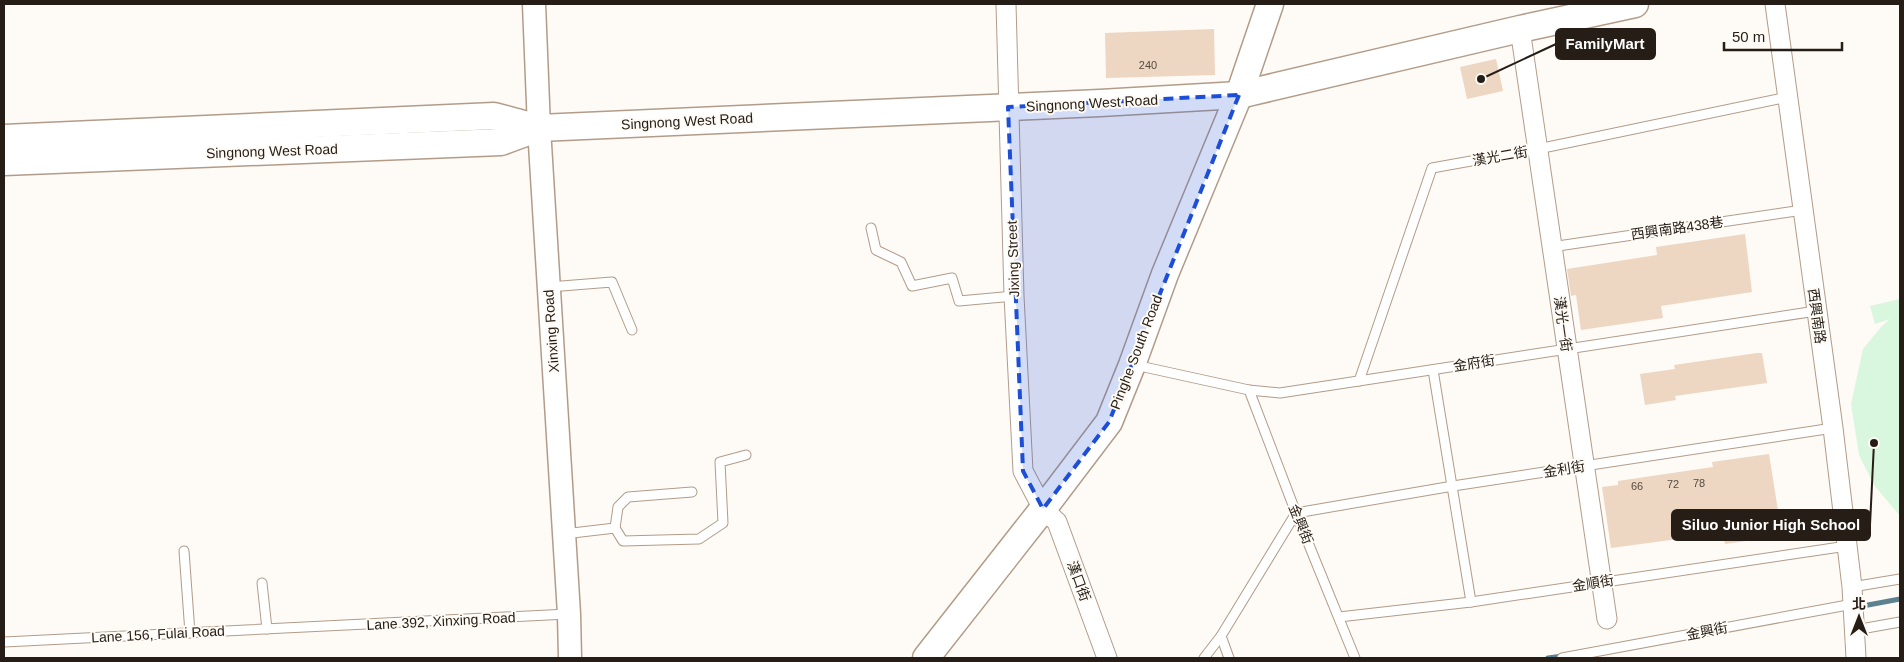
<svg xmlns="http://www.w3.org/2000/svg" width="1904" height="662" viewBox="0 0 1904 662" font-family="Helvetica,'Noto Sans TC',sans-serif">
  <rect width="100%" height="100%" fill="#fefaf5"/>
  <polygon fill="#d9f6df" points="1900,299 1900,516 1874,485 1859,455 1851,404 1863,349 1881,327 1890,319 1875,324 1870,306"/>
  <g fill="none" stroke-linecap="round" stroke-linejoin="round">
    <g stroke="#5c8190" stroke-width="5">
      <polyline points="1868,605 1900,599"/>
      <polyline points="1548,658 1563,656"/>
    </g>
  </g>
  <g fill="#edd6c2">
    <polygon points="1214,29 1215,75 1106,78 1105,33"/>
    <polygon points="1496,59 1503,91 1467,99 1460,67"/>
    <polygon points="1745,234 1752,292 1661,306 1663,318 1581,330 1576,295 1571,296 1567,269 1657,255 1656,247"/>
    <polygon points="1757,353 1762,353 1767,383 1675,396 1676,400 1645,405 1640,374 1675,369 1674,365"/>
    <polygon points="1769,454 1782,536 1725,544 1723,533 1611,548 1602,487 1618,485 1618,481 1713,467 1712,462"/>
  </g>
  <g fill="none" stroke-linecap="round" stroke-linejoin="round">
    <g stroke="#b29c89" stroke-width="11">
      <g id="service">
        <polyline points="871,228 876,250 901,262 912,286 952,278 959,301 1014,296"/>
        <polyline points="1551,247 1803,210"/>
        <polyline points="549,287 612,282 632,330"/>
        <polyline points="1135,365 1249,390 1280,393 1816,311"/>
        <polyline points="1433,370 1471,602"/>
        <polyline points="1359,381 1432,168 1538,149 1788,97"/>
        <polyline points="1249,390 1296,513 1355,658"/>
        <polyline points="692,492 628,497 618,507 615,528 623,541 699,539 723,523 720,462 746,455"/>
        <polyline points="564,534 615,528"/>
        <polyline points="184,551 190,633"/>
        <polyline points="262,583 267,629"/>
        <polyline points="1852,587 1900,579"/>
        <polyline points="1339,617 1471,602 1847,546"/>
        <polyline points="1855,630 1900,622"/>
        <polyline points="1221,636 1229,658"/>
        <polyline points="4,642 568,614"/>
        <polyline points="1204,658 1221,636 1296,513 1453,486 1833,428"/>
        <polyline points="1562,658 1853,604"/>
      </g>
    </g>
    <g stroke="#b29c89" stroke-width="21">
      <g id="minor">
        <polyline points="1006,4 1014,296 1023,471 1043,509 1057,522 1107,658"/>
        <polyline points="1775,4 1833,428 1852,587 1856,658"/>
        <polyline points="1520,29 1607,619"/>
      </g>
    </g>
    <g stroke="#b29c89" stroke-width="25">
      <polyline id="tertiary" points="534,4 539,128 569,614 570,658"/>
    </g>
    <g stroke="#b29c89" stroke-width="29">
      <g id="secondary">
        <polyline points="4,138 494,116 539,128"/>
        <polyline points="4,162 501,142 539,128 1100,103 1239,95 1520,29 1635,4"/>
        <polyline points="926,658 1043,509 1109,422 1132,365 1165,274 1239,95 1270,4"/>
      </g>
    </g>
    <use href="#service" stroke="#fff" stroke-width="9"/>
    <use href="#minor" stroke="#fff" stroke-width="19"/>
    <use href="#tertiary" stroke="#fff" stroke-width="22"/>
    <use href="#secondary" stroke="#fff" stroke-width="26"/>
  </g>
  <path fill="#1d4ed8" fill-opacity="0.2" stroke="#1d4ed8" stroke-width="4" stroke-dasharray="10 6" stroke-linejoin="round" d="M 1239,95 L 1109,422 L 1043,509 L 1023,471 L 1008,107 Z"/>
  <g text-anchor="middle" stroke-width="4" stroke-linejoin="round" paint-order="stroke">
    <g font-size="11" fill="#574b41">
      <text x="1148" y="69">240</text>
      <text x="1699" y="487">78</text>
      <text x="1673" y="488">72</text>
      <text x="1637" y="490">66</text>
    </g>
    <g font-size="14" fill="#251d16" stroke="#fefaf5">
      <text transform="translate(1092 103) rotate(-3)" y="5">Singnong West Road</text>
      <text transform="translate(687 121) rotate(-3)" y="5">Singnong West Road</text>
      <text transform="translate(272 151) rotate(-2)" y="5">Singnong West Road</text>
      <text transform="translate(1500 156) rotate(-10)" y="5">漢光二街</text>
      <text transform="translate(1677 228) rotate(-8)" y="5">西興南路438巷</text>
      <text transform="translate(1013 259) rotate(-92)" y="5">Jixing Street</text>
      <text transform="translate(1817 316) rotate(82)" y="5">西興南路</text>
      <text transform="translate(1563 324) rotate(82)" y="5">漢光一街</text>
      <text transform="translate(551 331) rotate(-94)" y="5">Xinxing Road</text>
      <text transform="translate(1136 352) rotate(-69)" y="5">Pinghe South Road</text>
      <text transform="translate(1474 363) rotate(-9)" y="5">金府街</text>
      <text transform="translate(1564 469) rotate(-9)" y="5">金利街</text>
      <text transform="translate(1301 524) rotate(68)" y="5">金興街</text>
      <text transform="translate(1079 581) rotate(70)" y="5">漢口街</text>
      <text transform="translate(1593 583) rotate(-9)" y="5">金順街</text>
      <text transform="translate(441 621) rotate(-3)" y="5">Lane 392, Xinxing Road</text>
      <text transform="translate(1707 631) rotate(-11)" y="5">金興街</text>
      <text transform="translate(158 634) rotate(-3)" y="5">Lane 156, Fulai Road</text>
    </g>
  </g>
  <path fill="none" stroke="#251d16" stroke-width="2" d="M1481 79L1556 44M1874 443L1870 525"/>
  <g fill="#251d16" stroke="#fefaf5" stroke-width="2">
    <circle cx="1481" cy="79" r="5"/>
    <circle cx="1874" cy="443" r="5"/>
  </g>
  <g fill="#251d16" stroke="#251d16" stroke-width="2">
    <rect x="1556" y="29" width="99" height="30" rx="5"/>
    <rect x="1672" y="510" width="198" height="30" rx="5"/>
  </g>
  <g font-size="15" text-anchor="middle" font-weight="bold" fill="#fff">
    <text x="1605" y="49">FamilyMart</text>
    <text x="1771" y="530">Siluo Junior High School</text>
  </g>
  <rect width="1904" height="662" fill="none" stroke="#251d16" stroke-width="10"/>
  <g transform="translate(1859 617)" stroke="#fefaf5" stroke-width="4" paint-order="stroke">
  <path d="M0-4L9 19L0 12L-9 19Z" fill="#251d16"/>
  <text y="-8" font-size="14" font-weight="bold" text-anchor="middle" fill="#251d16">北</text>
  </g>
  <path d="M1724 42v8h118v-8" fill="none" stroke="#251d16" stroke-width="2.5"/>
  <text x="1732" y="42" font-size="15" fill="#251d16" stroke="#fefaf5" stroke-width="4" paint-order="stroke">50 m</text>
</svg>
